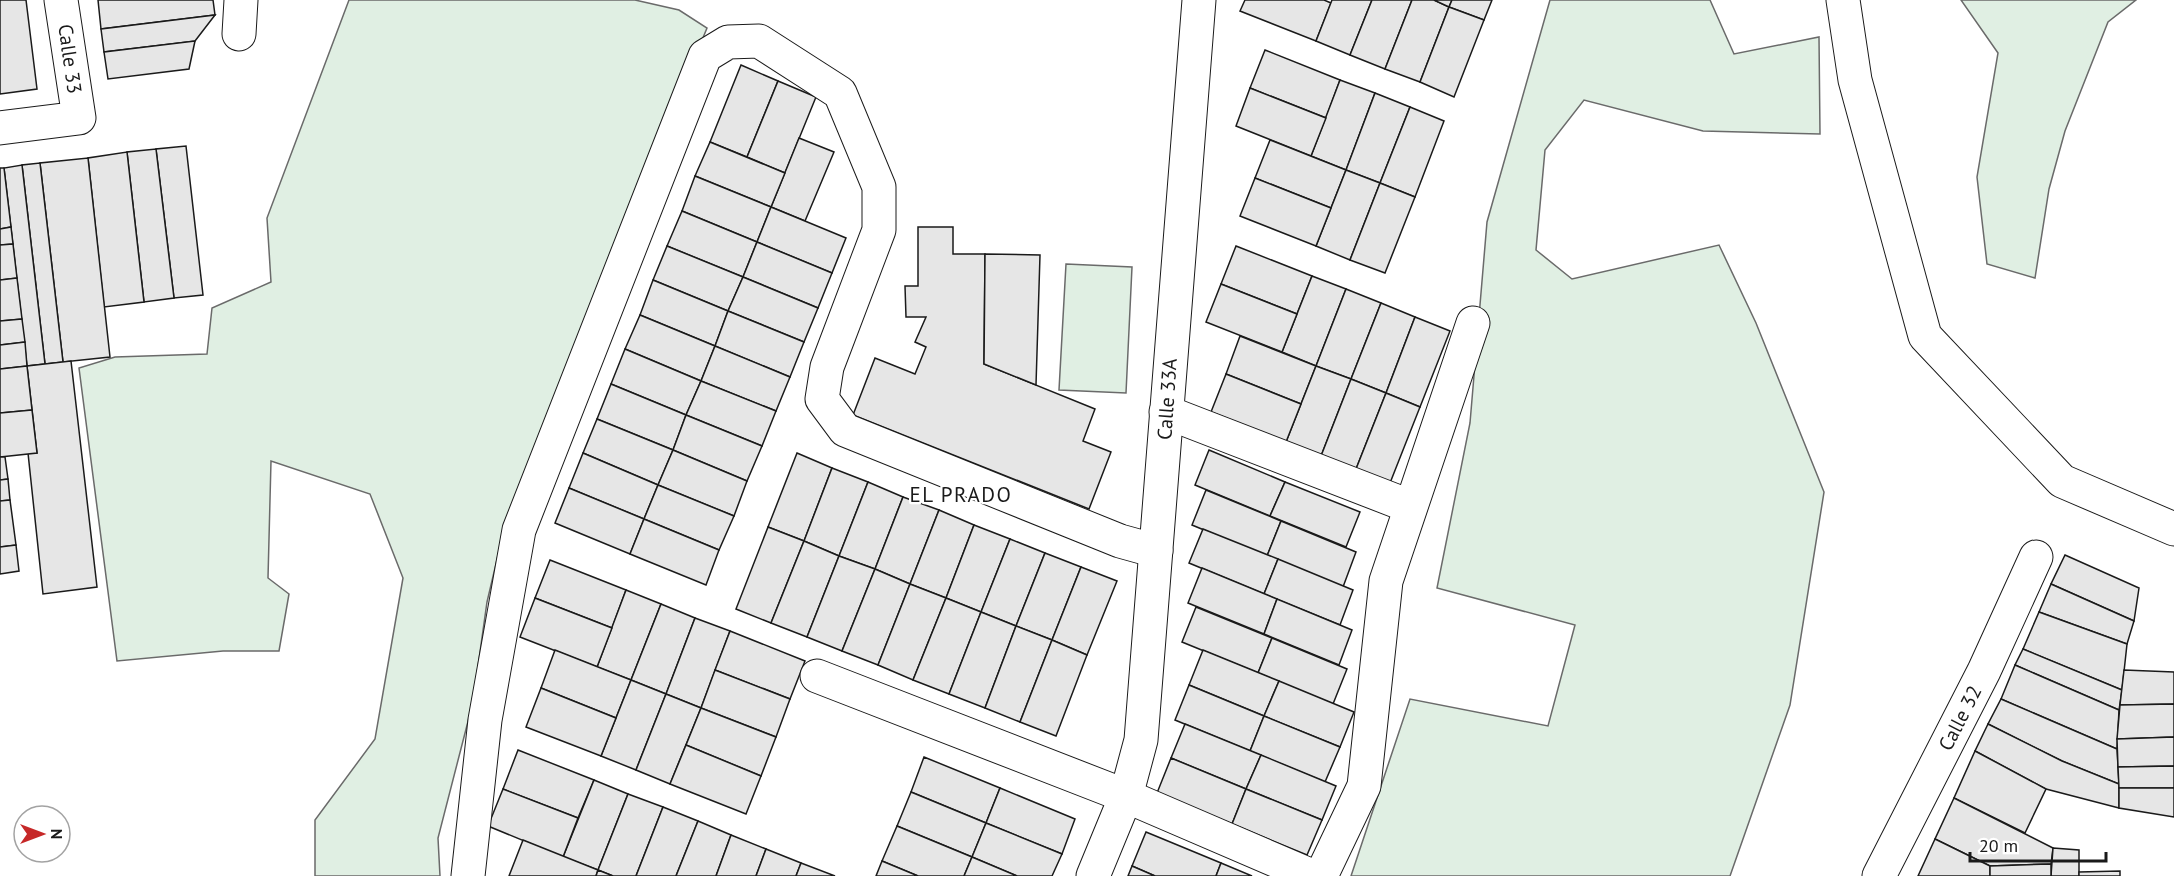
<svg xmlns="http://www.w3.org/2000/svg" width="2174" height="876" viewBox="0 0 2174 876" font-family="'PT Sans',sans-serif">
  <rect width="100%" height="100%" fill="#fff"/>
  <g fill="#e0efe3" stroke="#6a6a6a" stroke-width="1.5">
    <polygon points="349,0 635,0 679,10 707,28 558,389 499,551 487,602 473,702 438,838 440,876 315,876 315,820 375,739 403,578 370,494 271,461 268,578 289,594 279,651 223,651 117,661 79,368 115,357 207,354 212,308 271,282 267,218"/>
    <polygon points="1550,0 1710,0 1734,54 1819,37 1820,134 1703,131 1584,100 1545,150 1536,250 1572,279 1719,245 1756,323 1824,492 1790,705 1730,876 1351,876 1410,699 1548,726 1575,625 1437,588 1470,423 1487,222"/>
    <polygon points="1961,0 2136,0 2108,22 2065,131 2049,189 2035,278 1987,264 1977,177 1998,53"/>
    <polygon points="1066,264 1132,267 1126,393 1059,390"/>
  </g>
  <g fill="#e6e6e6" stroke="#1a1a1a" stroke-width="1.5">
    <polygon points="0,0 26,0 37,89 0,94"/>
    <polygon points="98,0 213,0 215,15 101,29"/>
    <polygon points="1245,0 1324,0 1331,3 1316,41 1240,11"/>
    <polygon points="1332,0 1372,0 1350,55 1316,41"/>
    <polygon points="1372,0 1412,0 1385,69 1350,55"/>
    <polygon points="1412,0 1434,0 1449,7 1420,82 1385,69"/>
    <polygon points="1434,0 1452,0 1449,7"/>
    <polygon points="1452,0 1492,0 1484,20 1449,7"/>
    <polygon points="1449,7 1484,20 1454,97 1420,82"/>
    <polygon points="215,15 195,41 104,52 101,29"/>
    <polygon points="195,41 189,69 108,79 104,52"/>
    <polygon points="1265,50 1340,80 1326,118 1250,88"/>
    <polygon points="741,65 778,81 747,157 710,142"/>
    <polygon points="1340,80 1375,93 1346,170 1311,156"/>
    <polygon points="778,81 816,97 785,173 747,157"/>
    <polygon points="1250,88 1326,118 1311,156 1236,126"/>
    <polygon points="1375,93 1410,107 1380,183 1346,170"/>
    <polygon points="1410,107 1444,121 1415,197 1380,183"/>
    <polygon points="799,138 834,152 805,221 771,207"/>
    <polygon points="1270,140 1346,170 1331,208 1255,178"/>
    <polygon points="710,142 785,173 771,207 695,176"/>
    <polygon points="186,146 203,295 174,298 156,149"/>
    <polygon points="156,149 174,298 144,302 127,152"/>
    <polygon points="127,152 144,302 104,307 88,158"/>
    <polygon points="88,158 110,357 63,362 40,163"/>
    <polygon points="40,163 63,362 45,364 22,165"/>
    <polygon points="22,165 45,364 27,366 4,168"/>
    <polygon points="0,168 4,168 11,227 0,229"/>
    <polygon points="1346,170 1380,183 1350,260 1316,246"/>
    <polygon points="695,176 771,207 757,242 682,211"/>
    <polygon points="1255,178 1331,208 1316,246 1240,216"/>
    <polygon points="1380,183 1415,197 1385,273 1350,260"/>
    <polygon points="771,207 846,238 832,273 757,242"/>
    <polygon points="682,211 757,242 743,277 667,246"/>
    <polygon points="11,227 13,244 0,245 0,229"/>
    <polygon points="918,227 953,227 953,254 985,254 984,364 1095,409 1083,441 1111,452 1089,509 853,415 875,358 915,374 926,347 915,342 926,317 906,317 905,286 918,286"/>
    <polygon points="757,242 832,273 818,308 743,277"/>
    <polygon points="13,244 17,278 0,280 0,245"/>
    <polygon points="667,246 743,277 728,311 653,280"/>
    <polygon points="1236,246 1312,276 1297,314 1221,284"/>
    <polygon points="985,254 1040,255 1036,385 984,364"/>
    <polygon points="1312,276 1346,289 1316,366 1282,352"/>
    <polygon points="743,277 818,308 804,342 728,311"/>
    <polygon points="17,278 22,319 0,321 0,280"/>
    <polygon points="653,280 728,311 715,346 640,315"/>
    <polygon points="1221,284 1297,314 1282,352 1206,322"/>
    <polygon points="1346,289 1381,303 1351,379 1316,366"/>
    <polygon points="1381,303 1415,317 1386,393 1351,379"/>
    <polygon points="728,311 804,342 790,377 715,346"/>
    <polygon points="640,315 715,346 701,381 625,349"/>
    <polygon points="1415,317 1450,331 1420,407 1386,393"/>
    <polygon points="22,319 25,342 0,345 0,321"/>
    <polygon points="1240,336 1316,366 1301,404 1226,374"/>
    <polygon points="25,342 27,366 0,369 0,345"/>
    <polygon points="715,346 790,377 776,411 701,381"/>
    <polygon points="625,349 701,381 686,415 611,384"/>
    <polygon points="71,361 97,587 43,594 28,453 37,453 27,366"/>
    <polygon points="27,366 32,410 0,413 0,369"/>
    <polygon points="1316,366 1351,379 1321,456 1286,442"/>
    <polygon points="1226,374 1301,404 1286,442 1211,412"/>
    <polygon points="1351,379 1386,393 1356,469 1321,456"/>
    <polygon points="701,381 776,411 762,446 686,415"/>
    <polygon points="611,384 686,415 673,450 597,419"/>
    <polygon points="1386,393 1420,407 1390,483 1356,469"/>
    <polygon points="32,410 37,453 0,457 0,413"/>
    <polygon points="686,415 762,446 747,481 673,450"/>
    <polygon points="597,419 673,450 658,485 583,453"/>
    <polygon points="673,450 747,481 734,516 658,485"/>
    <polygon points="1209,450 1285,482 1270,516 1195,485"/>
    <polygon points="583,453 658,485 644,519 569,488"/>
    <polygon points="797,453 832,468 804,541 768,527"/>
    <polygon points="0,457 5,457 8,479 0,480"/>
    <polygon points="832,468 868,482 839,556 804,541"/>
    <polygon points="8,479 10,500 0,501 0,480"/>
    <polygon points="868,482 903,497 875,569 839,556"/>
    <polygon points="1285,482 1360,512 1346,547 1270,516"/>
    <polygon points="658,485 734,516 719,550 644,519"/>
    <polygon points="569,488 644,519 630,554 555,523"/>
    <polygon points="1206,490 1281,521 1267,556 1192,525"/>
    <polygon points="903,497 939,510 910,584 875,569"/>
    <polygon points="10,500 16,545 0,547 0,501"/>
    <polygon points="939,510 974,525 946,598 910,584"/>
    <polygon points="644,519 719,550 706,585 630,554"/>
    <polygon points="1281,521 1356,552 1343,587 1267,556"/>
    <polygon points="974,525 1010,539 981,612 946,598"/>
    <polygon points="768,527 804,541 771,623 736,609"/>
    <polygon points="1203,529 1278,559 1264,594 1189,563"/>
    <polygon points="1010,539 1045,553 1016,626 981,612"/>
    <polygon points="804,541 839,556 807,637 771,623"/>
    <polygon points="16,545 19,571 0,574 0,547"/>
    <polygon points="1045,553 1081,567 1052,640 1016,626"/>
    <polygon points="2065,555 2139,588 2134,621 2051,584"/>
    <polygon points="839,556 875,569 842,651 807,637"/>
    <polygon points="1278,559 1353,590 1340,625 1264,594"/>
    <polygon points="550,560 626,590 612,628 535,598"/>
    <polygon points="1081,567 1117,581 1087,655 1052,640"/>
    <polygon points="1202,568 1277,599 1264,634 1188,603"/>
    <polygon points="875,569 910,584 878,665 842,651"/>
    <polygon points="910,584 946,598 913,680 878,665"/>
    <polygon points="2051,584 2134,621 2127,644 2039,612"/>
    <polygon points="626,590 661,604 631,680 597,667"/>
    <polygon points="535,598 612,628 597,667 520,637"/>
    <polygon points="946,598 981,612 949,694 913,680"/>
    <polygon points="1277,599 1352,630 1339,665 1264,634"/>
    <polygon points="661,604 695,618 666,694 631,680"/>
    <polygon points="1196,607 1272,638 1258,673 1182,642"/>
    <polygon points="981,612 1016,626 985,708 949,694"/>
    <polygon points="2039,612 2127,644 2122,690 2023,649"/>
    <polygon points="695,618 730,631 701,708 666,694"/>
    <polygon points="1016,626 1052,640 1020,722 985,708"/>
    <polygon points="730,631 805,661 790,699 715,670"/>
    <polygon points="1272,638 1347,669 1333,704 1258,673"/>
    <polygon points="1052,640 1087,655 1056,736 1020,722"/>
    <polygon points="2023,649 2122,690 2119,710 2015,665"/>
    <polygon points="555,650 631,680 616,718 541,688"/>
    <polygon points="1203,650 1279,681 1264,716 1189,685"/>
    <polygon points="2015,665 2119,710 2117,749 2001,699"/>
    <polygon points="715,670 790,699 776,737 701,708"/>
    <polygon points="2124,670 2174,672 2174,704 2120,705"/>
    <polygon points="631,680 666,694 636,770 601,756"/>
    <polygon points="1279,681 1354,712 1340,747 1264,716"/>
    <polygon points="1189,685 1264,716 1250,751 1175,720"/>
    <polygon points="541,688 616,718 601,756 526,727"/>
    <polygon points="666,694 701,708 670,784 636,770"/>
    <polygon points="2001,699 2117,749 2119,784 2062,761 1988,724"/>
    <polygon points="2174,704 2174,737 2117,739 2120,705"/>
    <polygon points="701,708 776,737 761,776 686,745"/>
    <polygon points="1264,716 1340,747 1325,782 1250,751"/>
    <polygon points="1185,724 1261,755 1246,789 1171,758"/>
    <polygon points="1988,724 2062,761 2119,784 2119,808 2046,789 1975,751"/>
    <polygon points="2174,737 2174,766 2118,767 2117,739"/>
    <polygon points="686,745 761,776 746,814 670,784"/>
    <polygon points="518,750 594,780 578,818 503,789"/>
    <polygon points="1975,751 2046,789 2025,833 1954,798"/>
    <polygon points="1261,755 1336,786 1322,820 1246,789"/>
    <polygon points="924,757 1000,788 986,823 911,792"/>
    <polygon points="1171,758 1246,789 1232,824 1157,793"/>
    <polygon points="2174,766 2174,788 2119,788 2118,767"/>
    <polygon points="594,780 628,794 598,870 563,857"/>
    <polygon points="1000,788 1075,819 1062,854 986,823"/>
    <polygon points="2119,788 2174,788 2174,817 2119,808"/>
    <polygon points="503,789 578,818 563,857 488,826"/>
    <polygon points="1246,789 1322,820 1307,855 1232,824"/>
    <polygon points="911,792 986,823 972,857 897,826"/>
    <polygon points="628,794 663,807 636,876 613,876 598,870"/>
    <polygon points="1954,798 2053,848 2051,864 1990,866 1935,839"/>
    <polygon points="663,807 698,821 676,876 636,876"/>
    <polygon points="698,821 731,835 716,876 676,876"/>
    <polygon points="986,823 1062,854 1052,876 1017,876 972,857"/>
    <polygon points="897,826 972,857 964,876 918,876 882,861"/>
    <polygon points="1146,832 1221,863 1216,876 1155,876 1132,866"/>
    <polygon points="731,835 766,849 756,876 716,876"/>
    <polygon points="1935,839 1990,866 1990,876 1918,876"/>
    <polygon points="523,840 598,870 596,876 509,876"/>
    <polygon points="2053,848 2079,850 2079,876 2051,876"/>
    <polygon points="766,849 801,863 796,876 756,876"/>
    <polygon points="972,857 1017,876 964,876"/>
    <polygon points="882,861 918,876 876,876"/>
    <polygon points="801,863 835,876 796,876"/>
    <polygon points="1221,863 1252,876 1216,876"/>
    <polygon points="2051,864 2051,876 1990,876 1990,866"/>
    <polygon points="1132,866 1155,876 1128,876"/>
    <polygon points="598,870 613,876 596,876"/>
    <polygon points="2120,871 2120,876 2079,876 2079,872"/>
  </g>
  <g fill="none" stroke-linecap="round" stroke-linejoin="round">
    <g stroke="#1a1a1a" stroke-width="35">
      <g id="street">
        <polyline points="1843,0 1855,80 1925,336 2062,481 2174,529"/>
        <polyline points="239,34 241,0"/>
        <polyline points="0,128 79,118 61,0"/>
        <polyline points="1166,412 1409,506"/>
        <polyline points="817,676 1126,796 1312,876"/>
        <polyline points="468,876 485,720 519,530 705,56 728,42 759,41 840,93 879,187 879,230 827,367 822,399 845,430 1120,541 1156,551"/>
        <polyline points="1321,876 1364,786 1386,581 1473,323"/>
        <polyline points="1879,876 1984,671 2036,557"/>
      </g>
    </g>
    <g stroke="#1a1a1a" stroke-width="35">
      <polyline id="secondary" points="1093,876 1126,796 1141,740 1199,0"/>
    </g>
    <use href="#street" stroke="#fff" stroke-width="33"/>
    <use href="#secondary" stroke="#fff" stroke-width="33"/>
  </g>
  <g text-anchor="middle" stroke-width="4.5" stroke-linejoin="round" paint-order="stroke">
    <g font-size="20" fill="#1a1a1a" stroke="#fff">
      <text transform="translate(70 59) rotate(82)" y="7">Calle 33</text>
      <text transform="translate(1167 399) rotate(-86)" y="7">Calle 33A</text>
      <text transform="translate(1960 718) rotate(-63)" y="7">Calle 32</text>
    </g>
    <g font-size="21" letter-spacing="1.5" fill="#1a1a1a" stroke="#fff">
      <text x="961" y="502">EL PRADO</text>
    </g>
  </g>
  <g transform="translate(42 834) rotate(90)"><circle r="28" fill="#ffffff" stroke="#a3a3a3" stroke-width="1.5"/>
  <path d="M0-4.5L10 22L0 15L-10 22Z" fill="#c62828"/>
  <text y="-9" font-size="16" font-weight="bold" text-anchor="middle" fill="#1a1a1a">N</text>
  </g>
  <path d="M1970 852v9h136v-9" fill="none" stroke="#1a1a1a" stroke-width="3"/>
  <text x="1979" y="852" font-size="18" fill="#1a1a1a" stroke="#ffffff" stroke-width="4.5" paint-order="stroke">20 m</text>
</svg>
